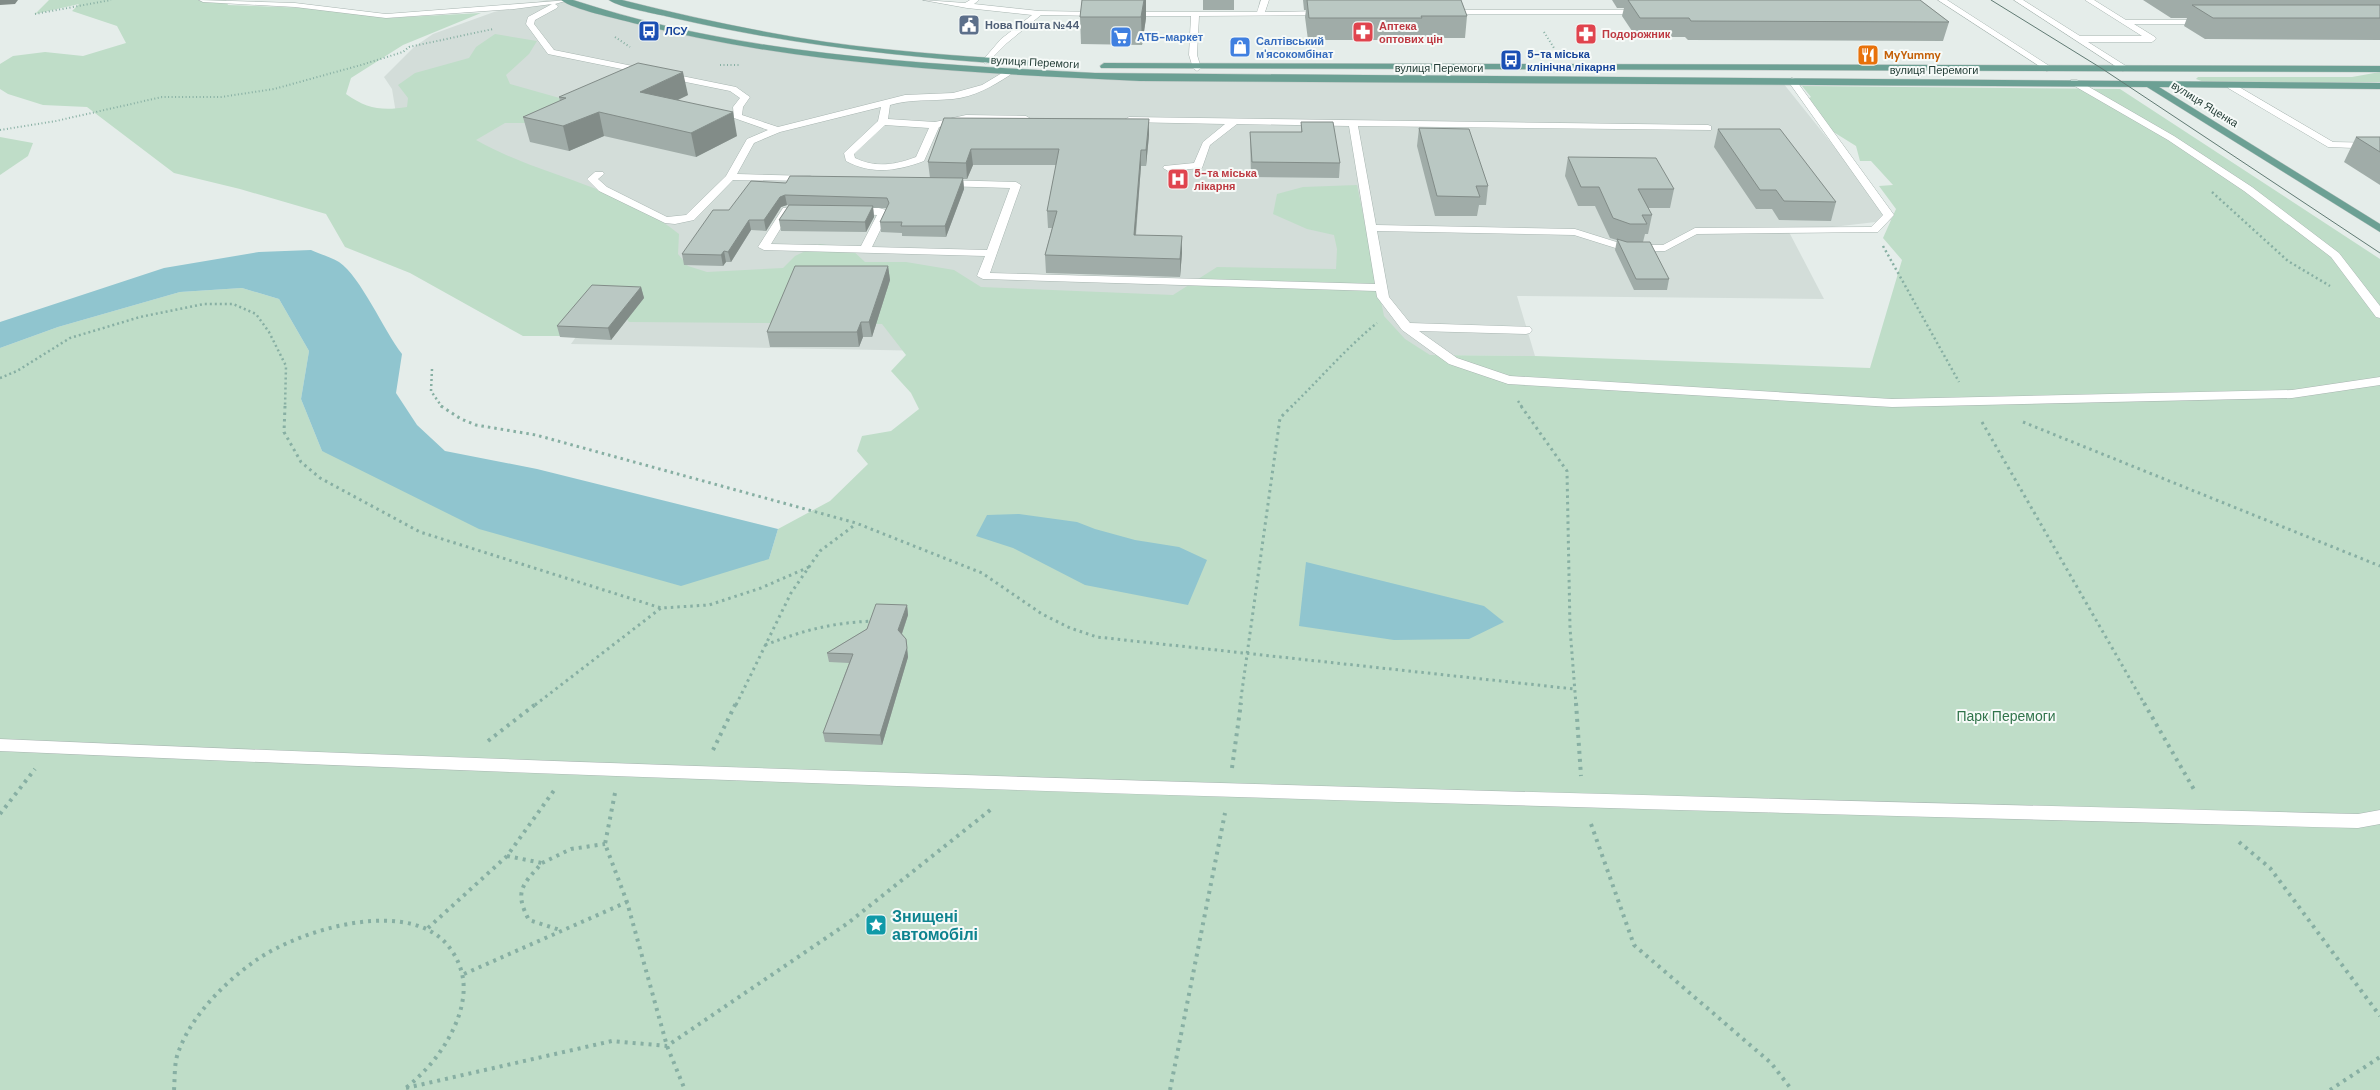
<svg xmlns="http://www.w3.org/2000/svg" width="2380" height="1090" viewBox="0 0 2380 1090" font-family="'DM Sans',sans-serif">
  <rect width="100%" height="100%" fill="#e5edea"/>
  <polygon fill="#d3ddd9" points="547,0 565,0 655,25 805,52 1007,73 1783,83 1893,220 1789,232 1824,299 1517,296 1535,356 985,352 571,344 642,242 400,138 392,89 384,77 414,47 433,34 494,12"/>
  <g fill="#bfddc8">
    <path d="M 49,0 L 226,0 L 228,5 L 308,8 L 386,18 L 481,13 L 403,45 L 351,78 L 346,94 C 367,109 382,111 407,107 L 408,98 L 398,85 L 415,73 L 469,58 L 476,47 L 495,34 L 537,41 L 529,54 L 506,75 L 510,84 L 595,108 L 542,123 L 505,123 L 476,140 C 541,177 620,186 679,234 L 678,254 L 688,266 L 707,272 L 783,268 L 795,256 L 820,244 L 851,249 L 865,262 L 906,262 L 954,270 L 981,287 L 1173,295 L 1217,267 L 1336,269 L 1337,249 L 1334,235 L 1307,229 L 1273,214 L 1277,194 L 1303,187 L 1357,185 L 1384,316 L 1405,339 L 1430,355 L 1535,356 L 1870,368 L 1902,260 L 1883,238 L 1896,209 L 1879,186 L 1893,185 L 1871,161 L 1860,161 L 1856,146 L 1819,123 L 1807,99 L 1811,97 L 1802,86 L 2120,89 L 2380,259 L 2380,1090 L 0,1090 L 0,348 L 58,327 L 180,292 L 242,288 L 279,299 L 309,351 L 301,399 L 322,451 L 769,559 L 778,529 L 830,501 L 868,464 L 857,451 L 862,436 L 891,431 L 919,409 L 911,393 L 891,371 L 906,355 L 882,324 L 629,322 L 619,309 L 571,336 L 523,336 L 410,273 L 345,247 L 326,214 L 240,189 L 174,173 L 87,107 L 43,105 L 8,94 L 0,89 L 0,64 L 13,56 L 45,52 L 83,56 L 126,43 L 117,26 L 72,11 L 79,4 L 35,14 Z"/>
    <polygon points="2380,72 2380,82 2207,83 2196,79 2198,77 2352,77"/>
    <polygon points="0,137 33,143 28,156 0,175"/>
  </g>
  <g fill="#90c5cf">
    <path d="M 311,250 C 319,254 331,257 339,262 C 361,277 384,331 402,354 L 396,393 L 417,425 L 445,451 L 537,469 L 778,529 L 769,559 L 681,586 L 479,529 L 322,451 L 301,399 L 309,351 L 279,299 L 242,288 L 180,292 L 58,327 L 0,348 L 0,322 L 164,268 L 259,252 Z"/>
    <polygon points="1019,514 1077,522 1095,529 1135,540 1179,547 1207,560 1188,605 1085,585 1013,548 976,536 987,515"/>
    <polygon points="1306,562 1484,606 1504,622 1469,639 1394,640 1299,626"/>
  </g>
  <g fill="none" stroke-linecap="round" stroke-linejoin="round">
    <g stroke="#a8b5b1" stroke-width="1">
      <g id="minor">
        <path d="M 199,0 L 295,3 L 386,14 L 569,0 L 555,4 L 558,6 L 557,8 L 535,20 L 534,24 L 554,50 L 736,87 L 750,97 L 743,107 L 742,115 L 778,127 L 905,95 L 953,93 L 982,85 L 1007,70 L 1011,73 L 1010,75 C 993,86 974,97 953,99 C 931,101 911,99 890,105 L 888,119 L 935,122 L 966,115 L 1026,116 L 1031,119 L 1026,122 L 966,121 L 939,127 L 924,161 C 897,171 872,175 846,161 L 844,153 L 878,121 L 881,107 L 780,132 L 754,143 L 737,174 L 810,176 L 814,177 L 814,181 L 733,180 L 694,220 L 675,224 L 665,223 L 599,191 L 587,179 L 595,172 L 603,172 L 604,174 L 598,179 L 607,187 L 667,217 L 686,215 L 726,176 L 747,139 L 768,130 L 734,118 L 733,107 L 740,98 L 730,91 L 548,54 L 526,24 L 528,17 L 552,4 L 514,9 L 386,18 L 295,7 L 203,2 ZM 885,125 L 929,128 L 916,157 C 895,165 875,168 855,158 L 854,154 Z"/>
        <polygon points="923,0 965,3 970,0 979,0 974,4 1039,11 1101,12 1105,14 1101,16 1041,15 1007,43 986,64 982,61 1001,39 1032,15 967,8"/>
        <polygon points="1261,0 1269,0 1265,12 1326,11 1330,13 1326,15 1199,16 1197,55 1201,68 1197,71 1193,68 1189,55 1191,16 1127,16 1123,14 1127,12 1257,12"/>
        <polygon points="1938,0 1947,0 2054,69 2047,71"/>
        <polygon points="2014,0 2023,0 2080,36 2142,36 2085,0 2094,0 2126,20 2206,20 2210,22 2206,24 2134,24 2155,37 2156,39 2152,42 2088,42 2126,66 2126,70 2123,71"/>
        <polygon points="1443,10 1643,10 1647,12 1643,14 1446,14 1442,12"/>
        <path d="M 1792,78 L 1795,79 L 1894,215 L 1878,232 L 1697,234 L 1665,251 L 1625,251 L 1574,235 L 1377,231 L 1389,297 L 1410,323 L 1530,327 L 1532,330 L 1530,333 L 1526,334 L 1419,331 L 1457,358 L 1510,376 L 1892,399 L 2292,390 L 2380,377 L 2380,385 L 2292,398 L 1892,407 L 1508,384 L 1449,364 L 1402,330 L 1377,297 L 1376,291 L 983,279 L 977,276 L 985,256 L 764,250 L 758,247 L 783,208 L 793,207 L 798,210 L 790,213 L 771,244 L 861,246 L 877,215 L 850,213 L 849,211 C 856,205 882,206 889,212 L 872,247 L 987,250 L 1010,188 L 943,186 L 938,183 L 943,180 L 1016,182 L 1021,185 L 990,273 L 1375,284 L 1349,126 L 1237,124 L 1210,145 L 1202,168 L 1168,171 L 1163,168 L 1164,166 L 1194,163 L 1203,142 L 1225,124 L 1126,122 L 1124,120 L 1129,117 L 1708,125 L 1711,126 L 1711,130 L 1358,126 L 1376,225 L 1575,229 L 1626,245 L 1663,245 L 1695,228 L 1871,227 L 1883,215 L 1788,81 Z"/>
        <polygon points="2071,80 2077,80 2174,136 2252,187 2339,253 2380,306 2380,318 2376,317 2331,257 2244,191 2168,140 2071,84"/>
        <polygon points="2228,84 2234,84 2333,142 2380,143 2380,149 2328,147 2228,88"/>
        <path d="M 0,739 C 786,773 1572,794 2358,814 L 2380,810 L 2380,824 L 2358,828 C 1572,808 786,786 0,751 Z"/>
      </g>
    </g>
    <g stroke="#c2c9c7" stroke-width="1">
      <g id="major">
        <path d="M 561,0 L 573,0 C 740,55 921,64 1095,73 L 2380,83 L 2380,89 L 2159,87 L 2380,224 L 2380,232 L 2147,87 L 1140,81 C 971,73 797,65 633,23 C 616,18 574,10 561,0 Z"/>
        <path d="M 609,0 L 622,0 C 690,17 758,32 826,42 C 905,53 985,58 1064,62 L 1068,65 L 1064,68 C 933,60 803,48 674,18 C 659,14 620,8 609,0 Z"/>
        <polygon points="1104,63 2380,66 2380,72 1101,68 1100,66"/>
      </g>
    </g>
    <g stroke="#87afa3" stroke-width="2" stroke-dasharray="1 2.5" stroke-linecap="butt">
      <polyline points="35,14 111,0"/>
      <polyline points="1544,32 1554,48"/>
      <polyline points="615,37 630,47"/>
      <polyline points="720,65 741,65"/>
      <polyline points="0,130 56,121 162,97 221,97 274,89 361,65 403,52 409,47 493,29"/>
    </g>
    <g stroke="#87afa3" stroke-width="2.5" stroke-dasharray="2 3" stroke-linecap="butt">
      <polyline points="2212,192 2288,261 2330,286"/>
      <polyline points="1883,246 1959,382"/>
      <polyline points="432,369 431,391 442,407"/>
      <polyline points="0,378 17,371 70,338 140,317 204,304 233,304 256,314 269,332 286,366 285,407"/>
      <polyline points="1518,401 1522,407"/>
      <path d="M 1291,407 C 1320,379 1346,348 1377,323"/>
    </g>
    <g stroke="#87afa3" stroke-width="3" stroke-dasharray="2.5 4" stroke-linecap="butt">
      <polyline points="285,406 284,432 301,462 320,478 420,532 661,608 709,605 761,588 809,567"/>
      <polyline points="441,406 461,419 476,425 536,435 856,523 982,573 1042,614 1070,628 1097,637 1574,689"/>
      <polyline points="1521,406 1567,471 1570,628 1576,705"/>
      <polyline points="1982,422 2145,705"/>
      <polyline points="2023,422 2380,566"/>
      <path d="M 765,645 C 805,630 830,623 873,621"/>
      <polyline points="535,705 661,608"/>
      <polyline points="736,705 791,593 820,551 856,524"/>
      <polyline points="1240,705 1280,418 1292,406"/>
    </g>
    <g stroke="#87afa3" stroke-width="4" stroke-dasharray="3 5" stroke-linecap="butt">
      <polyline points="1576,703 1581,776"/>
      <polyline points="2144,703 2196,793"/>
      <polyline points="488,741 537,703"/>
      <polyline points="713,750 736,703"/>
      <polyline points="1232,768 1241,703"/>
      <polyline points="615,793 605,844 627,902 667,1046 685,1090"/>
      <polyline points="0,814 35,769"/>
      <polyline points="1591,824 1634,945 1771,1063 1792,1090"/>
      <polyline points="2239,842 2270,868 2380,1016"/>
      <path d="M 507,856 L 542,863 C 522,885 514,892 529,920 L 560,930"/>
      <polyline points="542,863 571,849 605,844"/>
      <polyline points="428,928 507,856 555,789"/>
      <polyline points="464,974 627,902"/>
      <polyline points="406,1088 612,1041 667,1046 848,923 994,807"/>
      <path d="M 174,1090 C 175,1078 174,1064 178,1053 C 191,1016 224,983 255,961 C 300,929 415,894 452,951 C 463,968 466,984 462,1004 C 455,1037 430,1070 403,1090"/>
      <polyline points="1170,1090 1225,813"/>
      <polyline points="2330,1090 2380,1057"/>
    </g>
    <use href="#minor" fill="#fff" fill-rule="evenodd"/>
    <use href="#major" fill="#6ca094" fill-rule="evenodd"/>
    <polyline stroke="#607a73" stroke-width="1" points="1991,0 2101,68 2380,253"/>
  </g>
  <g fill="#a0aca8">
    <polygon points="1082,0 1146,0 1146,18 1142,45 1081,44 1080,17"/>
    <rect x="1203" y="0" width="31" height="10"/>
    <polygon points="1303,0 1461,0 1467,16 1465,38 1420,38 1420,40 1308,40 1305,17 1306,10 1304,10"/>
    <polygon points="1612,0 1920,0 1949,22 1943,41 1688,40 1685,37 1636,37 1622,16 1624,8 1617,8"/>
    <polygon points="2143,0 2380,0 2380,40 2205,39 2184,26 2187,18 2171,18"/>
    <polygon points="688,95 678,100 737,136 696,157 604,136 569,151 530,142 523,117 560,101 559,97"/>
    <polygon points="944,118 1149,119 1149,135 1146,166 1141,166 1136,235 1182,253 1180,277 1046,273 1045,255 1052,228 1048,228 1047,211 1056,165 973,165 967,179 963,179 964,189 946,237 902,236 902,233 881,232 880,222 887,208 873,208 874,217 866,232 781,231 779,220 789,205 787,205 781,207 766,231 751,230 731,262 726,262 723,266 684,265 682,254 729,210 786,183 930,178 928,162"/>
    <polygon points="1301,122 1340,163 1339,178 1251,177 1250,132 1301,132"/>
    <polygon points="1419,128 1488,186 1486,205 1479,205 1477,216 1435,216 1417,146"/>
    <polygon points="1718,129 1836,202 1831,221 1779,220 1772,209 1756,209 1714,147"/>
    <polygon points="2356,137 2380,137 2380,185 2344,162"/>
    <polygon points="1568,157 1674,189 1670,208 1648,208 1652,215 1648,234 1645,234 1643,242 1669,279 1667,290 1634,290 1615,250 1617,240 1610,238 1595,206 1578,206 1565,176"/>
    <polygon points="888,266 890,280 872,337 863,337 859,347 770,347 767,332"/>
    <polygon points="641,287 644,298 611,340 560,337 557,326"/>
    <polygon points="907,605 908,615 902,634 906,639 908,657 882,745 825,742 823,733 849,663 829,662 827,653"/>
  </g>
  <g fill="#828c88">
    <polygon points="0,0 18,0 15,4 0,5"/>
    <polygon points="1144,0 1146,0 1146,18 1142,45 1141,17"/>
    <polygon points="683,72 688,95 645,115 640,92"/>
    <polygon points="599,112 604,136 569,151 563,126"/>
    <polygon points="733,112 737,136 696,157 691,133"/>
    <polygon points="1149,119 1149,135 1146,166 1146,150"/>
    <polygon points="971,149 973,165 967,179 966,163"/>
    <polygon points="1141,150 1141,166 1134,252 1134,235"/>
    <polygon points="963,178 964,189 946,237 945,226"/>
    <polygon points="785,195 787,205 781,207 766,231 764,220 780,197"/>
    <polygon points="873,206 874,217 866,232 865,222"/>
    <polygon points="749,220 751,230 731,262 728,252"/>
    <polygon points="1182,236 1182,253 1180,277 1180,259"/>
    <polygon points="724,251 726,262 723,266 721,255"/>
    <polygon points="888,266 890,280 872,337 869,322"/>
    <polygon points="641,287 644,298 611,340 608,328"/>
    <polygon points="861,322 863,337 859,347 857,332"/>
    <polygon points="907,605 908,615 900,639 898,630"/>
    <polygon points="906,639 908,657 882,745 880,735"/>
  </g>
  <g fill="#bac8c3" stroke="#828c88">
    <polygon points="1082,0 1144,0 1141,17 1080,17"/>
    <polygon points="1307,0 1461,0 1467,16 1421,16 1422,18 1309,18"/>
    <polygon points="1628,0 1920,0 1949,22 1691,21 1689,18 1640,18"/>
    <polygon points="2192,5 2380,5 2380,18 2213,18"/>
    <polygon points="638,63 683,72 640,92 733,112 691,133 599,112 563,126 523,117 566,98 559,97"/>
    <polygon points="944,118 1149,119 1146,150 1141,150 1134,235 1182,236 1180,259 1045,255 1057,211 1047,211 1059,149 971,149 966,163 928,162"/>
    <polygon points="1301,122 1333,122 1340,163 1252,162 1250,132 1302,132"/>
    <polygon points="1419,128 1469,129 1488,186 1476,186 1480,197 1437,196"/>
    <polygon points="1718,129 1780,129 1836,202 1784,201 1776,190 1760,190"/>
    <polygon points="2356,137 2380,137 2380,152"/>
    <polygon points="1568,157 1656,158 1674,189 1638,189 1652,215 1642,215 1647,224 1630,224 1613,218 1599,187 1581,187"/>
    <polygon points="790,176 963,178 945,226 901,226 902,222 880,222 889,203 887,198 785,195 780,197 764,220 749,220 728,252 724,251 721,255 682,254 713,210 729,210 751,181 786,183"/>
    <polygon points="789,205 873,206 865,222 779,220"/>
    <polygon points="1617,239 1627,242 1650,242 1669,279 1636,279"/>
    <polygon points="795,266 888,266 869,322 861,322 857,332 767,332"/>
    <polygon points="592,285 641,287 608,328 557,326"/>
    <polygon points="876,604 907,605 898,630 906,639 907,648 880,735 823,733 853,654 827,653 867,629"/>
  </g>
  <defs>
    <g id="civic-square" transform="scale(1.125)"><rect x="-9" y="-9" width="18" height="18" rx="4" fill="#5c6f8a" stroke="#f6faf8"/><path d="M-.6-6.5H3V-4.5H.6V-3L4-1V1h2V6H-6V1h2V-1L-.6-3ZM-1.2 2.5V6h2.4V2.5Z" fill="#fff"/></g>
    <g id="bus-square" transform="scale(1.125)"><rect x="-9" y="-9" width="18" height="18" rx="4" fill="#1a4fb4" stroke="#f6faf8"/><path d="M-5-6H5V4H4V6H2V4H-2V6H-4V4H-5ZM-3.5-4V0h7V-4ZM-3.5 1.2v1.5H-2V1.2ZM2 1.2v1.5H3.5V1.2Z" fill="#fff"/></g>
    <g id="pharmacy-square" transform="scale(1.125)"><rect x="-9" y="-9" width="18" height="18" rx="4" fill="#e0444e" stroke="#f6faf8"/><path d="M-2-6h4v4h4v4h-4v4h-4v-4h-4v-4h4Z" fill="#fff"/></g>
    <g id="supermarket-square" transform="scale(1.125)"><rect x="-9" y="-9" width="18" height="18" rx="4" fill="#3f7fe0" stroke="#f6faf8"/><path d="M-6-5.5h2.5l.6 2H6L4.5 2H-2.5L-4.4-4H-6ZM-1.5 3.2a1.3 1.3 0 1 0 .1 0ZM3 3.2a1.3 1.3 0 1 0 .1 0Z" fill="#fff"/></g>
    <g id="shop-square" transform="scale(1.125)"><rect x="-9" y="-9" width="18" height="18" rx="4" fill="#3f7fe0" stroke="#f6faf8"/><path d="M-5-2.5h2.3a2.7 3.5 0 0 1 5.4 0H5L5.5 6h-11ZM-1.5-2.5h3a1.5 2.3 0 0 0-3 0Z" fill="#fff"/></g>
    <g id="restaurant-square" transform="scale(1.125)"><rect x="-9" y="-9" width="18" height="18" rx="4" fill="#e8710a" stroke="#f6faf8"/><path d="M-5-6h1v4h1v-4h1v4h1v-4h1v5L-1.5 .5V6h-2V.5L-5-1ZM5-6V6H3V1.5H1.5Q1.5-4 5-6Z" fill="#fff"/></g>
    <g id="hospital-square" transform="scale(1.125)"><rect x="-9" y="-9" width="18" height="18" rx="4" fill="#e0444e" stroke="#f6faf8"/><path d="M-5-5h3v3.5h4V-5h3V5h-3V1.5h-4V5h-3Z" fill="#fff"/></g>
    <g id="sight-square" transform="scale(1.125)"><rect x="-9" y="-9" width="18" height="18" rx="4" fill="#0f9aa8" stroke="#f6faf8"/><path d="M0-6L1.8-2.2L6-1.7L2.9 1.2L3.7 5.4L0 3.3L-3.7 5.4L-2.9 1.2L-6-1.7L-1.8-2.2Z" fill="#fff"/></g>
  </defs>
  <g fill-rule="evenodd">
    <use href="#civic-square" x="969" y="25"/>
    <use href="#bus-square" x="649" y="31"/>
    <use href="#pharmacy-square" x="1363" y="32"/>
    <use href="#pharmacy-square" x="1586" y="34"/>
    <use href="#supermarket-square" x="1121" y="37"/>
    <use href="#shop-square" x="1240" y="47"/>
    <use href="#restaurant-square" x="1868" y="55"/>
    <use href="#bus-square" x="1511" y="60"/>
    <use href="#hospital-square" x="1178" y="179"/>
    <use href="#sight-square" x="876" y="925"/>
  </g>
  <g text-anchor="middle" stroke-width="4" stroke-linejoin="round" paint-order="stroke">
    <g font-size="11" font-weight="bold" fill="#4e5e75" stroke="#f6faf8" text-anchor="start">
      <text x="985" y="29">Нова Пошта №44</text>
    </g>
    <g font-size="11" font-weight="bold" fill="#be3a42" stroke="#f6faf8" text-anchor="start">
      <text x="1379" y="30">Аптека<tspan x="1379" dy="13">оптових цін</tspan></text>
      <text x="1602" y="38">Подорожник</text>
      <text x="1194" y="177">5-та міська<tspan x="1194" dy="13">лікарня</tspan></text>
    </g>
    <g font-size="11" font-weight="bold" fill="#164399" stroke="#f6faf8" text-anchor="start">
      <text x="665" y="35">ЛСУ</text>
      <text x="1527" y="58">5-та міська<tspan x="1527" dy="13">клінічна лікарня</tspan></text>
    </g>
    <g font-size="11" font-weight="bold" fill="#366cbe" stroke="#f6faf8" text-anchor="start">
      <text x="1137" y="41">АТБ-маркет</text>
      <text x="1256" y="45">Салтівський<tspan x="1256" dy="13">м'ясокомбінат</tspan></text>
    </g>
    <g font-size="11" font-weight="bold" fill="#c56008" stroke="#f6faf8" text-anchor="start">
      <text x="1884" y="59">MyYummy</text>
    </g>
    <g font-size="11" fill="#253f38" stroke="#f6faf8">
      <text transform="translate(1035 62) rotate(3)" y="4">вулиця Перемоги</text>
      <text x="1439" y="72">вулиця Перемоги</text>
      <text x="1934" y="74">вулиця Перемоги</text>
      <text transform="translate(2205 104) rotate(32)" y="4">вулиця Яценка</text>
    </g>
    <g font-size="14" fill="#31744b" stroke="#f6faf8">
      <text x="2006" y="721">Парк Перемоги</text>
    </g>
    <g font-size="16" font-weight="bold" fill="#0d838f" stroke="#f6faf8" text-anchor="start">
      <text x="892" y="922">Знищені<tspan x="892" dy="18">автомобілі</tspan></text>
    </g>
  </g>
</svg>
